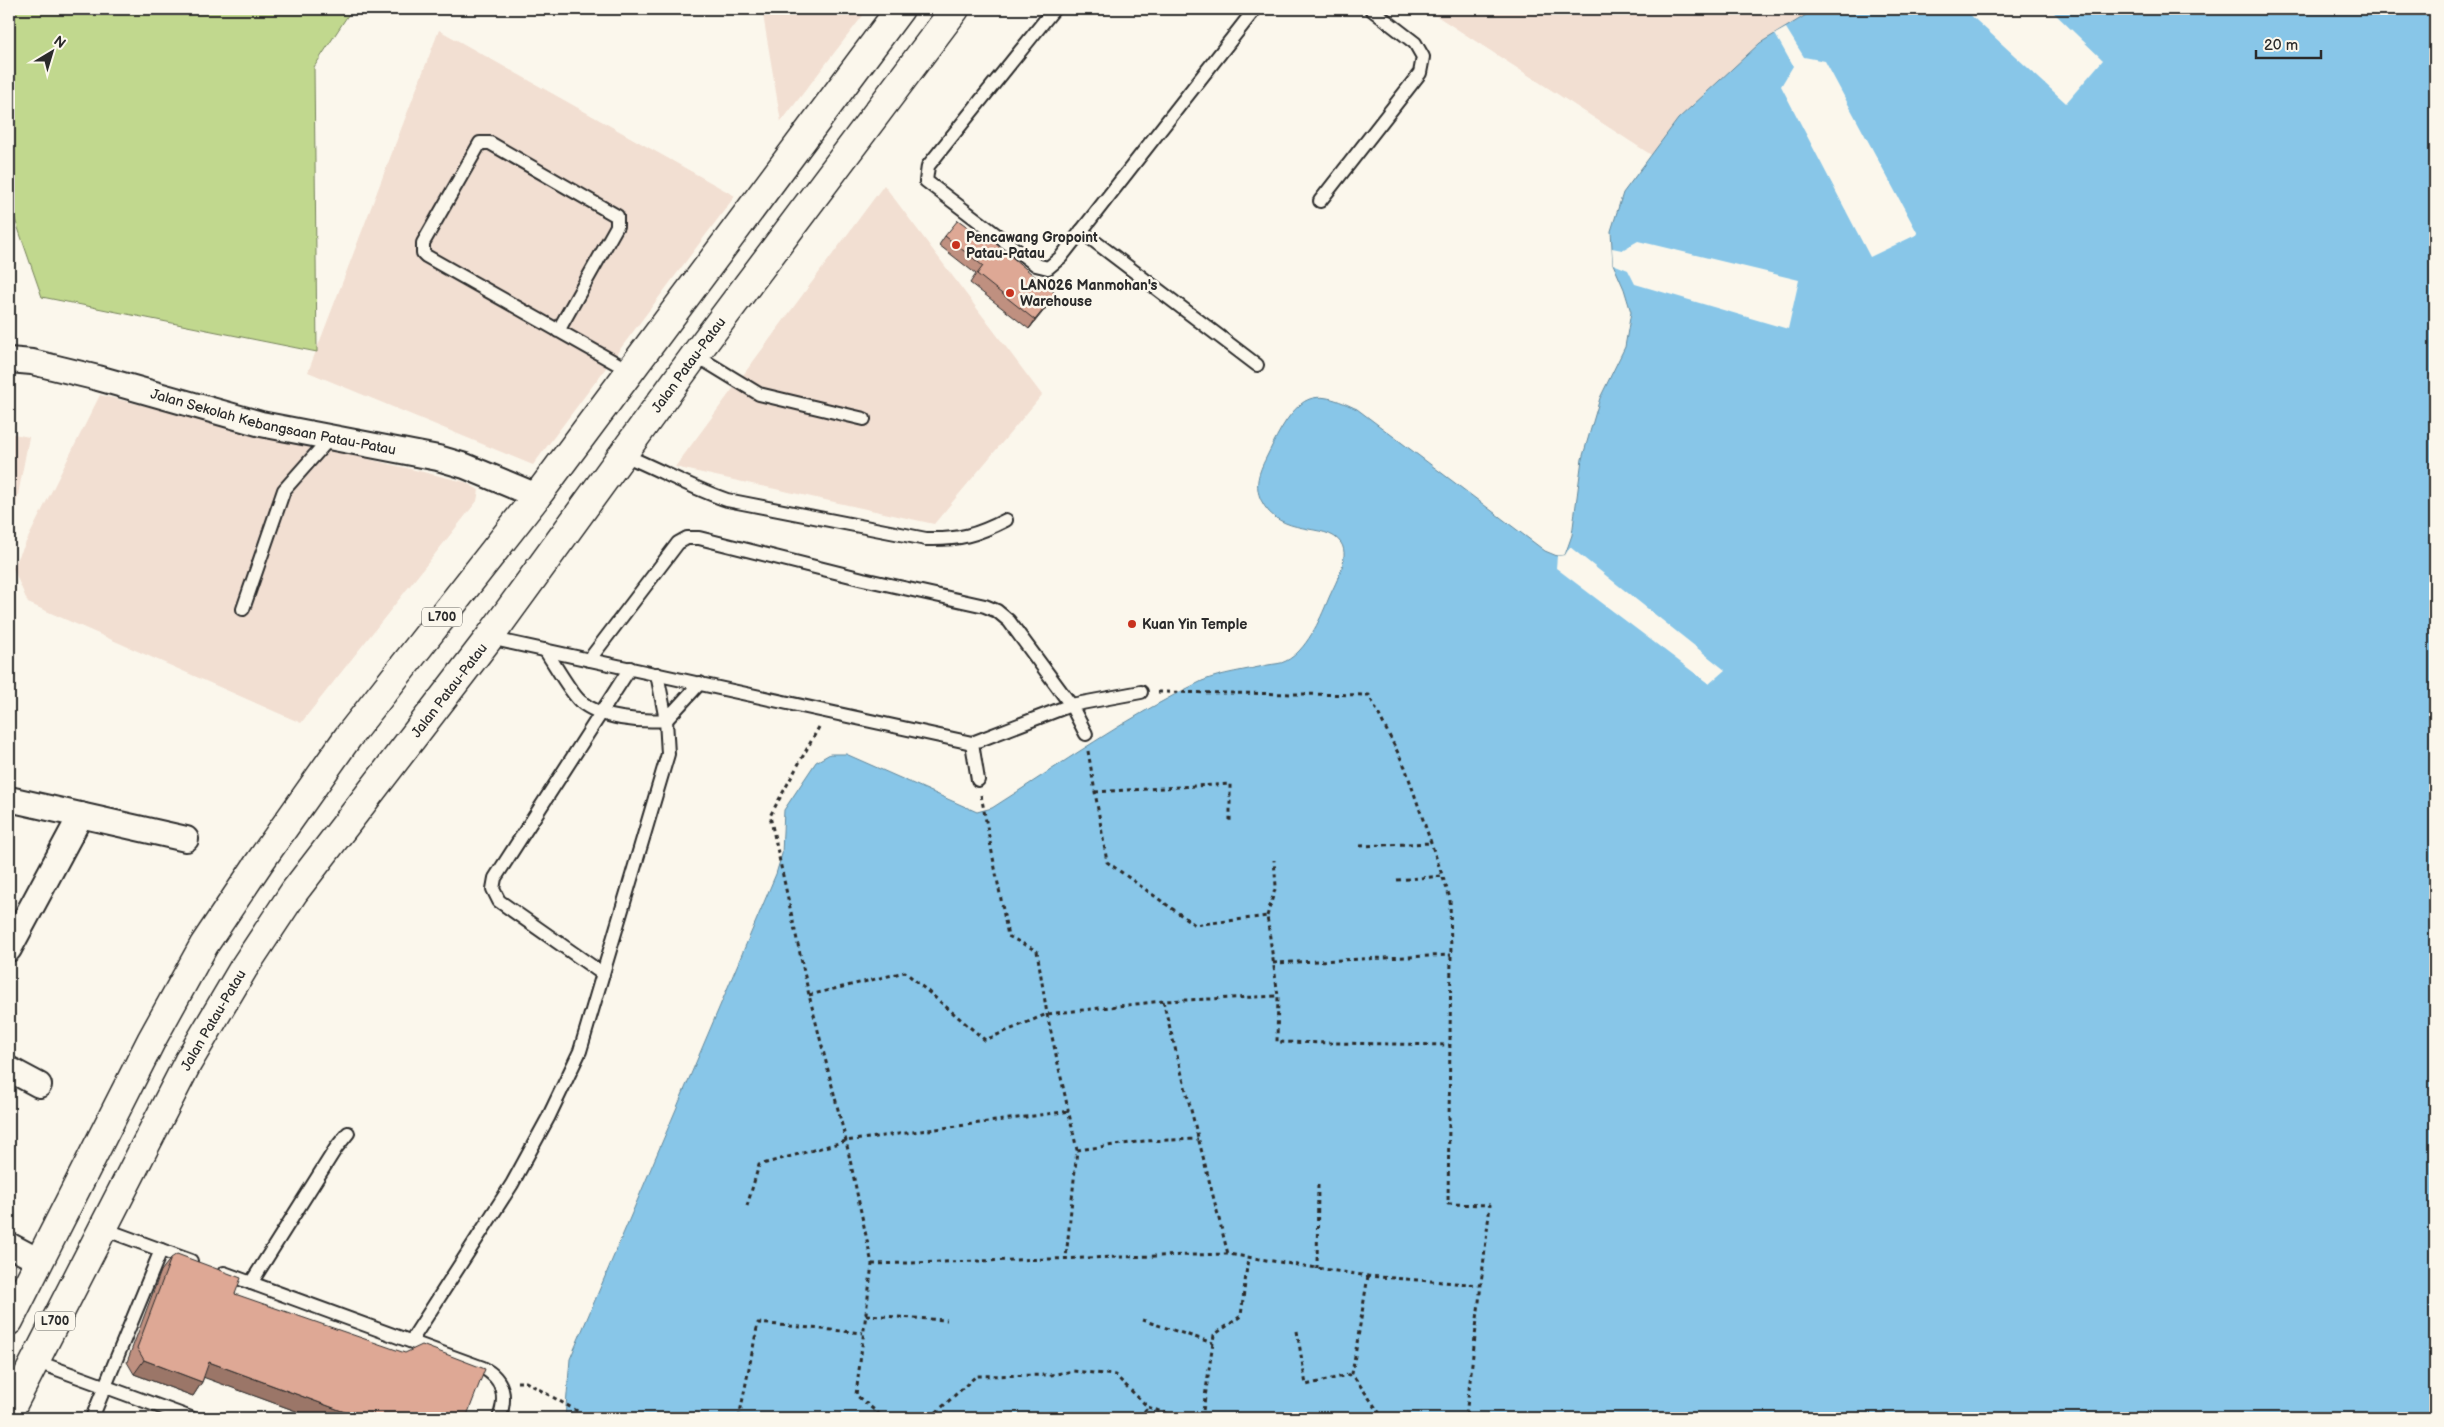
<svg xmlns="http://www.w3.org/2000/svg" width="2444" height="1427" viewBox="0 0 2444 1427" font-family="'Balsamiq Sans',sans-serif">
  <rect width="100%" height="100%" fill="#fbf7ec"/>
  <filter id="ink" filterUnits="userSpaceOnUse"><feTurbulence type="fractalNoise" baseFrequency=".02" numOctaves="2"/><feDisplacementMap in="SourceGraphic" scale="10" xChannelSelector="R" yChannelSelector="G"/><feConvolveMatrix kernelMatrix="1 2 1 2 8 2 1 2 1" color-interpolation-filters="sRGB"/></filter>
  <g filter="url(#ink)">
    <g fill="#f2dfd2">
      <polygon points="762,9 868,9 781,122"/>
      <polygon points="1426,9 1806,9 1816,40 1656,158"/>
      <polygon points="439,30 735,196 533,465 308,372"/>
      <polygon points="884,185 1042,395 934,524 675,467"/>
      <polygon points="100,395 465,482 479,490 477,501 301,723 28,603 13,568"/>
      <polygon points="9,433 29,437 9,542"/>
    </g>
    <polygon fill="#c1d88e" stroke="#76825c" points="9,9 352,9 314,67 317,352 42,297 9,202"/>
    <path fill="#88c6e8" stroke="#63889c" d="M 1816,9 L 2435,9 L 2435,1418 L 565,1418 L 570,1359 L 776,874 L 782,854 L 784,810 L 816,762 L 830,754 L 846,754 L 977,812 L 992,808 C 1060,765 1128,716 1202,681 C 1221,673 1247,670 1268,665 C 1273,664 1281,664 1286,661 C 1306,651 1320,620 1328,600 C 1334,585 1351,558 1341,543 C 1326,521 1280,539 1261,500 C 1254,485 1259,472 1266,458 C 1275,440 1285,417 1301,404 C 1318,390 1339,401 1357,409 L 1545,551 L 1557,556 L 1565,555 L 1572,535 L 1582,459 L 1600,398 L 1625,347 L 1631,312 L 1624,289 L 1613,264 L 1611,231 L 1623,193 L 1678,119 L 1760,43 Z"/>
    <g fill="#fbf7ec">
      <polygon points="1964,9 2050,9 2103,60 2066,103"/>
      <polygon points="1786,28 1804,57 1825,61 1918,234 1870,257 1781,86 1793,66 1775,34"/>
      <polygon points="1638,241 1799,280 1788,329 1635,284 1628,270 1613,264 1612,248 1622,250"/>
      <polygon points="1570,547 1725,670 1709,684 1556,568 1557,556 1565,555"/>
    </g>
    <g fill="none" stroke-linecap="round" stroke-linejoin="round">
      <g stroke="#2b2b2b" stroke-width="16">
        <g id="service">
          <polyline points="1054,9 928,166 926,181 1036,265 1048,268 1061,257 1255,9"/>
          <polyline points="1320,201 1420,73 1423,57 1415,43 1371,9"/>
          <polyline points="1081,231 1257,365"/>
          <polyline points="558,331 617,226 617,216 490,143 480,143 423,243 423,253 426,256 630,371"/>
          <polyline points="695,355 759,394 864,419"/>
          <path d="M 624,455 C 658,469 692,488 727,500 L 926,539 C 959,540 977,535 1006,520"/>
          <polyline points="243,609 284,490 330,438"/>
          <polyline points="489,638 972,743"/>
          <path d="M 545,650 C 554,663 570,692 580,701 C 601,719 640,722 666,720 L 700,683"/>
          <polyline points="589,660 678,543 687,538 699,538 863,579 985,606 997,611 1009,621 1071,705 972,743 978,780"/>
          <polyline points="1086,734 1071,705 1141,692"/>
          <polyline points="603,974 499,901 493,889 495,878 630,668"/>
          <polyline points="104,1229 191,1261"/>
          <path d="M 224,1273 L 483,1368 C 504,1379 507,1397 499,1418"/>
          <polyline points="251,1283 336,1148 348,1133"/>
          <polyline points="411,1341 512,1184 548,1118 580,1051 668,754 666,720 657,674"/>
          <polyline points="35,1361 191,1418"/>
          <polyline points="92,1418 161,1250"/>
        </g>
      </g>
      <g stroke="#2b2b2b" stroke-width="28">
        <g id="minor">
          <path id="s1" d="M 9,360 L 32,362 L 98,378 L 261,424 L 438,458 L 465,466 L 537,496"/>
          <polyline points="9,799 186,839"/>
          <polyline points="9,949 81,815"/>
          <polyline points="9,1069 39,1085"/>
          <polyline points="9,1245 39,1261"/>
        </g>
      </g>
      <g stroke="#2b2b2b" stroke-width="31">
        <g id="primary">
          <polyline points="9,1321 151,1041 204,945 259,863 348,737 537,496 900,9"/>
          <path id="s2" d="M 9,1412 L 188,1062 L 243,969 L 294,892 L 489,638 L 695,355 L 955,9"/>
        </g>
      </g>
      <g stroke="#2b2b2b" stroke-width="3" stroke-dasharray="4 4" stroke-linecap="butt">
        <polyline points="1158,692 1369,695 1405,767 1450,898 1451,955 1448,1204 1490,1205 1466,1416 1460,1418"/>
        <polyline points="819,727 770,816 809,995 846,1141 872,1264 856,1395 884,1418"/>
        <polyline points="1088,751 1107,862 1195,925 1267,916 1278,996"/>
        <polyline points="1095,792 1230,784 1230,823"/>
        <polyline points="981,795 1008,936 1037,951 1047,1014 1077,1150 1066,1258"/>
        <polyline points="1360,846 1431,843"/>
        <polyline points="1397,880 1442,876"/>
        <polyline points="1267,916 1276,886 1274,860"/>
        <polyline points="1273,963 1451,955"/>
        <polyline points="809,995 905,972 985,1040 1047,1014 1163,1001 1278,996 1277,1042 1449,1045"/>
        <polyline points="1163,1001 1228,1254"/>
        <polyline points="1077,1150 1145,1141 1198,1139"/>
        <polyline points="747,1206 759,1165 846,1141 1070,1111"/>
        <polyline points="872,1264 1228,1254 1368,1276 1480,1285"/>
        <polyline points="1317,1269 1318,1184"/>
        <polyline points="1368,1276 1352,1374 1383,1418"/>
        <polyline points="866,1315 947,1320"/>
        <polyline points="1142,1320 1213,1343"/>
        <polyline points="1297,1331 1306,1385 1352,1374"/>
        <polyline points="517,1382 526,1382 586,1416 597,1418"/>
        <polyline points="739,1418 758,1323 863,1333"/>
        <polyline points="869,1418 874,1411"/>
        <polyline points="930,1418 976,1376 1051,1375 1073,1371 1115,1375 1148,1407 1179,1418"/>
        <polyline points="1139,1418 1148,1407"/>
        <polyline points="1202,1418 1214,1335 1241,1316 1248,1258"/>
      </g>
      <use href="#service" stroke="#fbf7ec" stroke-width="12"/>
      <use href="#minor" stroke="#fbf7ec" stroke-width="24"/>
      <use href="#primary" stroke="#fbf7ec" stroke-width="28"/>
    </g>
    <g fill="#bf9080" stroke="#2b2b2b">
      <polygon points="945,236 980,236 1056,294 1029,329 970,283 976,274 939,245"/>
      <polygon points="171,1258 235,1294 466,1418 315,1418 204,1377 202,1382 193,1396 134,1374 127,1362 161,1271"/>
    </g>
    <g fill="#9b7668" stroke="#2b2b2b">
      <polygon points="1056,294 1050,303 1029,329 1035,320"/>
      <polygon points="144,1360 202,1382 193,1396 134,1374"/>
      <polygon points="209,1362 361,1418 315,1418 200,1376"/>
    </g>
    <g fill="#dea895" stroke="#2b2b2b">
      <polygon points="958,220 980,236 983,233 1056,294 1035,320 977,274 983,266 945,236"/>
      <polygon points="177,1254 241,1278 235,1294 405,1353 422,1345 485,1369 466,1418 361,1418 209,1362 202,1382 144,1360 137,1348 171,1258"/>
    </g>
  </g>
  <g fill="#c8321e" stroke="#fbf7ec" stroke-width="2">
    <circle cx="956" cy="245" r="5"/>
    <circle cx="1010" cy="293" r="5"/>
    <circle cx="1132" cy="624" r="5"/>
  </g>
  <g text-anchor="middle" stroke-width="5" stroke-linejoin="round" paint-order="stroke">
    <g fill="#fbf7ec" stroke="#696865" stroke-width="1">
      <rect x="422" y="607.5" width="40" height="19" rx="4"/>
      <rect x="35" y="1311.5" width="40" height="19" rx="4"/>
    </g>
    <g font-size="12" font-weight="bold" fill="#2b2b2b">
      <text x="442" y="621">L700</text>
      <text x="55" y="1325">L700</text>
    </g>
    <g font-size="14" font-weight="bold" fill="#2b2b2b" stroke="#fbf7ec" text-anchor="start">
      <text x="966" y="242">Pencawang Gropoint<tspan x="966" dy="16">Patau-Patau</tspan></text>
      <text x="1020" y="290">LAN026 Manmohan's<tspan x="1020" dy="16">Warehouse</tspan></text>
      <text x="1142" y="629">Kuan Yin Temple</text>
    </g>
    <g font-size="14" fill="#2b2b2b" stroke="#fbf7ec">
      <text dy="5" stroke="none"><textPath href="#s2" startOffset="1252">Jalan Patau-Patau</textPath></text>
      <text dy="5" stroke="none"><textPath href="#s1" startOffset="272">Jalan Sekolah Kebangsaan Patau-Patau</textPath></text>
      <text dy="5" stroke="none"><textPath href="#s2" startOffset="848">Jalan Patau-Patau</textPath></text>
      <text dy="5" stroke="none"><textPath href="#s2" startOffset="442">Jalan Patau-Patau</textPath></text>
    </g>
  </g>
  <rect width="2444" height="1427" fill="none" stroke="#fbf7ec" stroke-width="30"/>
  <rect x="15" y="15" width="2414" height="1397" fill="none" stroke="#2b2b2b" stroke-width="2" filter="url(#ink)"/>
  <g transform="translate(52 52) rotate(38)" stroke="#fbf7ec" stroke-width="4" paint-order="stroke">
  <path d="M0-4L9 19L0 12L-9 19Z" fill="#2b2b2b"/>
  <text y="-8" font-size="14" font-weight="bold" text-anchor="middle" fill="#2b2b2b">N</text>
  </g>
  <path d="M2256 50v8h65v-8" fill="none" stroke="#2b2b2b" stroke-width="2.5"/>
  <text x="2264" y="50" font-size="15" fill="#2b2b2b" stroke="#fbf7ec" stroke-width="4" paint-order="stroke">20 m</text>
</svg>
